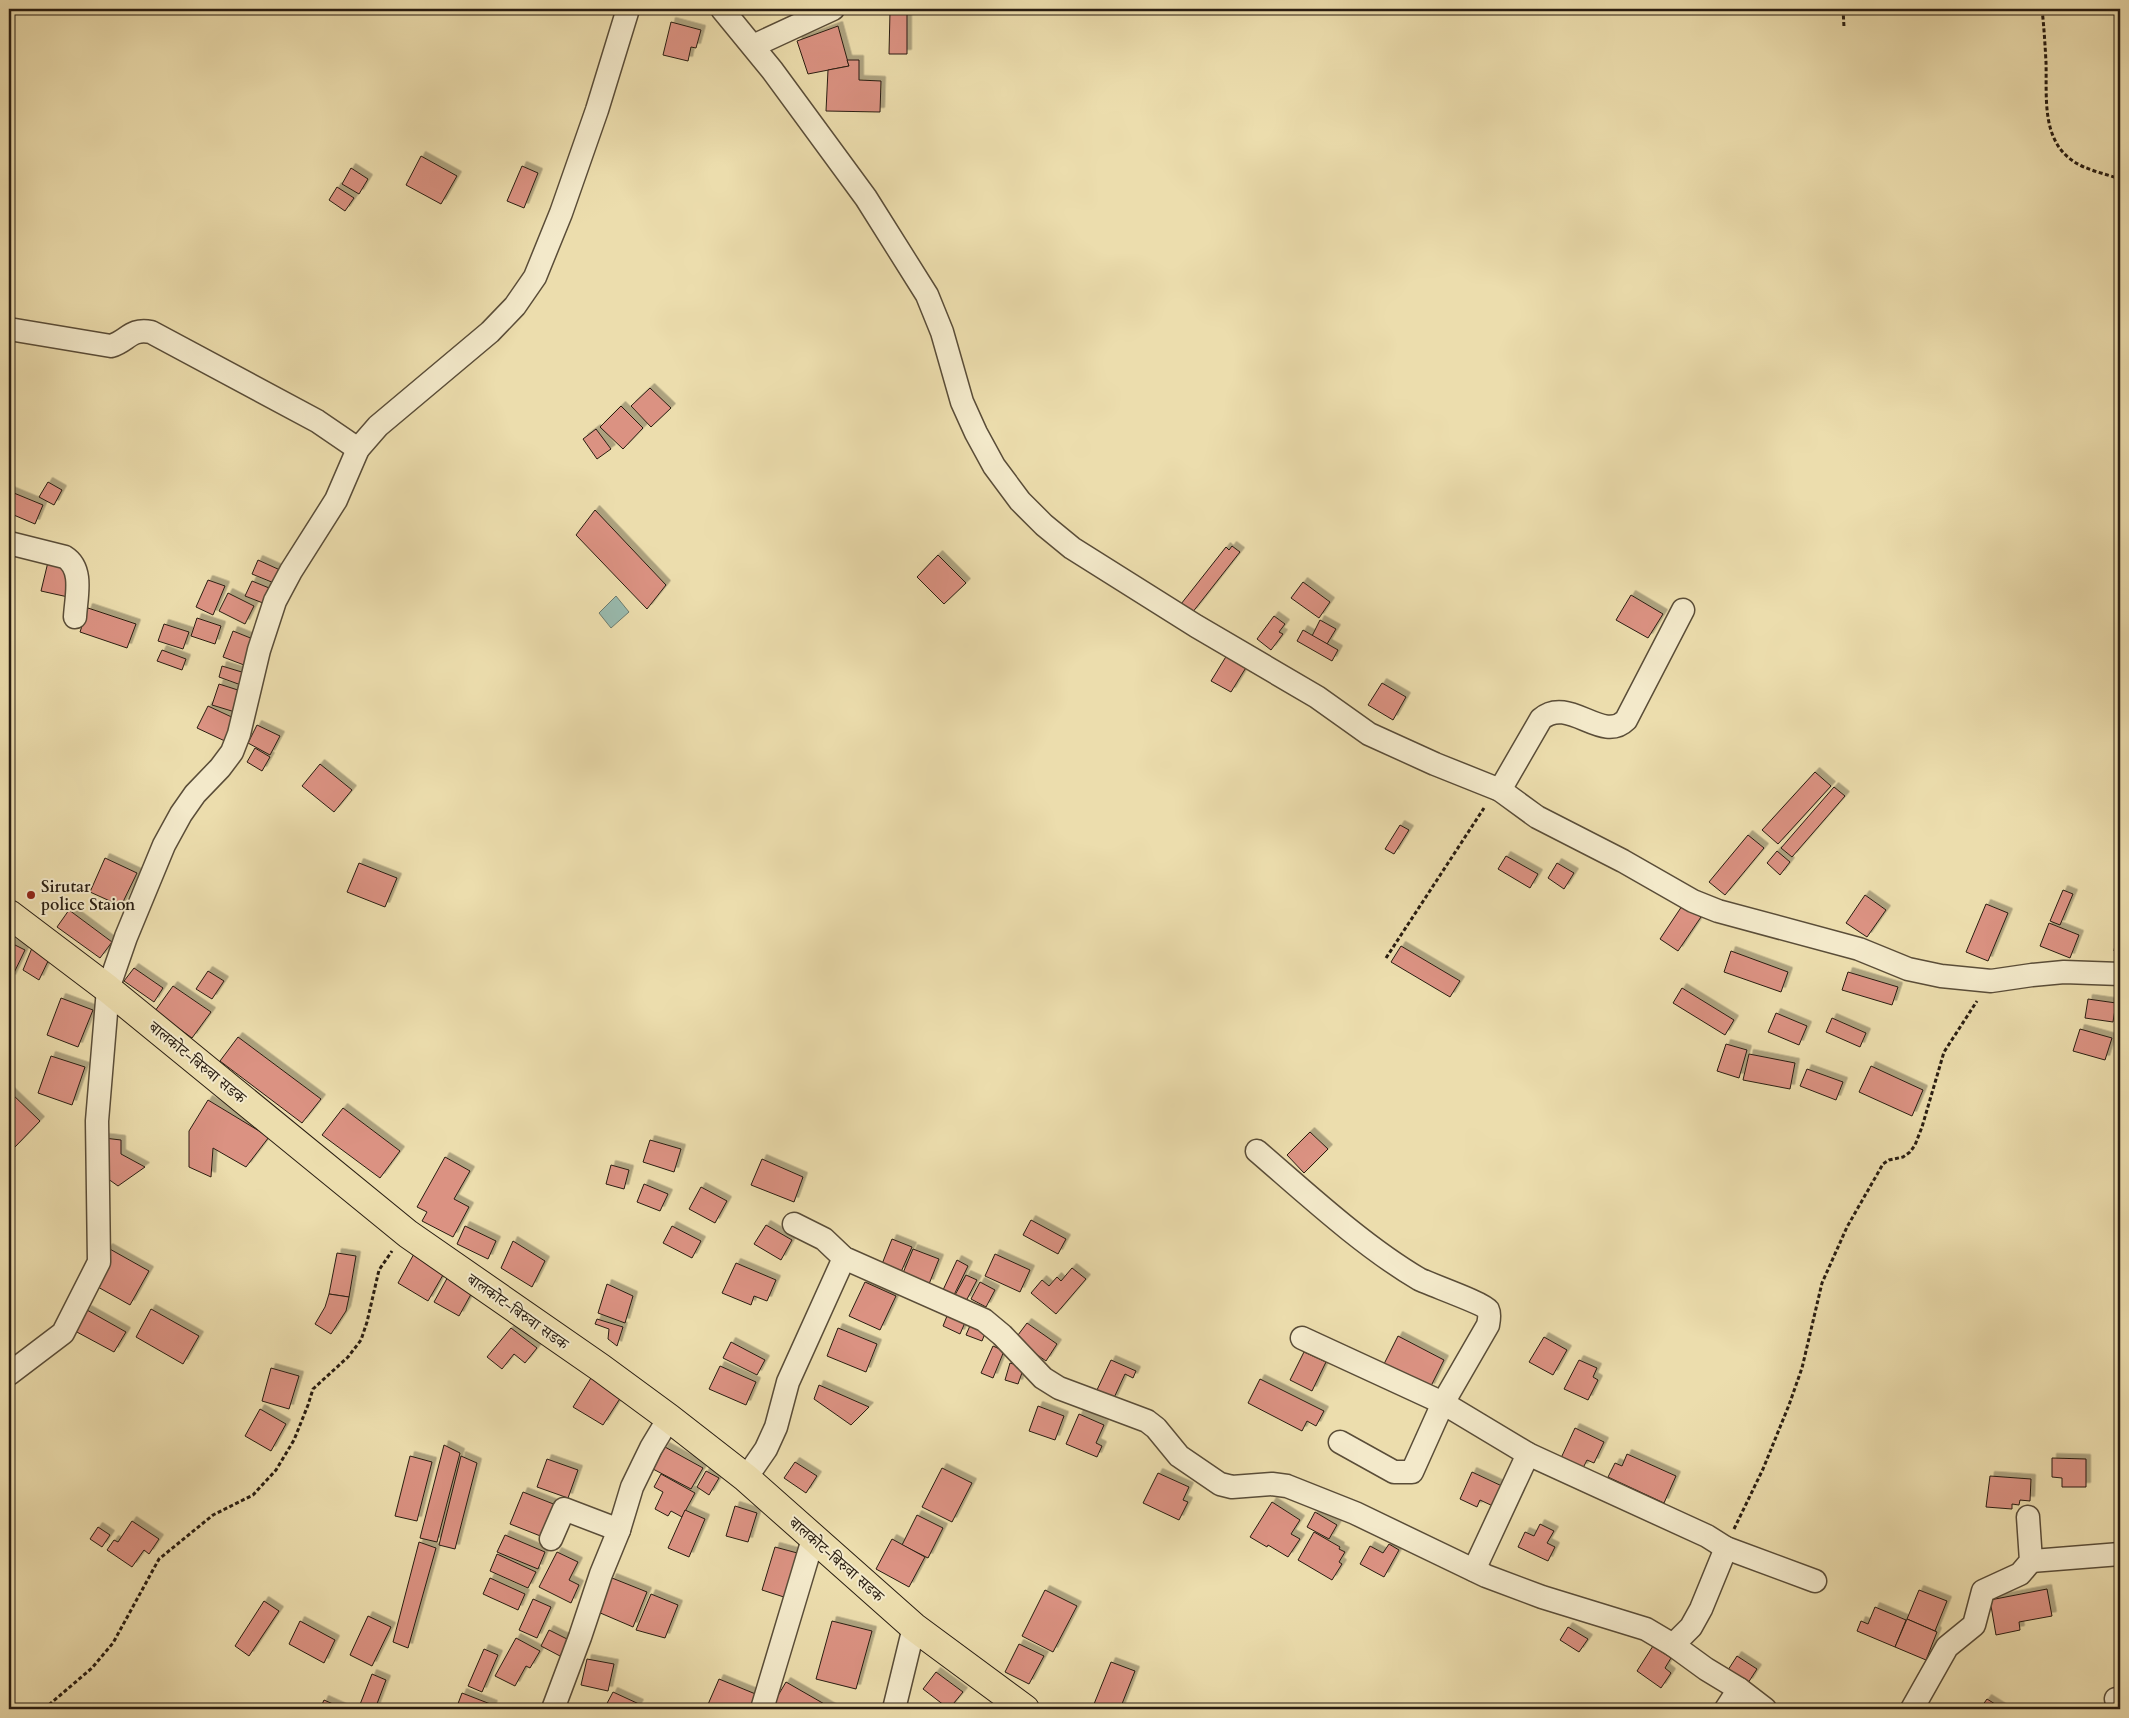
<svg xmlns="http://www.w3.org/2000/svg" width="2129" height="1718" viewBox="0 0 2129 1718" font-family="Cardo,'Noto Serif Devanagari',serif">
  <defs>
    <filter id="shadow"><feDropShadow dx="4.5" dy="-4.5" stdDeviation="0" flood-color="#0004"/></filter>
  </defs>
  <rect width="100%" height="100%" fill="#ecddad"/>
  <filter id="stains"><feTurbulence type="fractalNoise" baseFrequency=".004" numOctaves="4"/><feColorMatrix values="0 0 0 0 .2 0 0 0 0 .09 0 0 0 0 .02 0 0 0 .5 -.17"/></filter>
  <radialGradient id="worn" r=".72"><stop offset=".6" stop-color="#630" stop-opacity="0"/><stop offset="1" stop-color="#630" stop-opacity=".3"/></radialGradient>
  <polygon fill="#99bbaf" stroke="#6c7c70" points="616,596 629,612 611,628 599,613"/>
  <g fill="#db9282" stroke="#291d11" filter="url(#shadow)">
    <polygon points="890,11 907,11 907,54 889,54"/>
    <polygon points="671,22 701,30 696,48 691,47 688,61 663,55"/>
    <polygon points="838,26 849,66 808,74 797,41"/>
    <polygon points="847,60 859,60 859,80 881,81 880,112 826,111 828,70 849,66"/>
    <polygon points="421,156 457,176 441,204 406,185"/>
    <polygon points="522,166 538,173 524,208 507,201"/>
    <polygon points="351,168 368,179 359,194 342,184"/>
    <polygon points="337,187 354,198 345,211 329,200"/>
    <polygon points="650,388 671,408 651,427 631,406"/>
    <polygon points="621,406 643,428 623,449 600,427"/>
    <polygon points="596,429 611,449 597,459 583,439"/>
    <polygon points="48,482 62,490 54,505 39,497"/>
    <polygon points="9,491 43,505 35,524 9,513"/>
    <polygon points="595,510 666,585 647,609 576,535"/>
    <polygon points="1232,546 1240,552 1192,613 1181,604 1226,547 1229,550"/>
    <polygon points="938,555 966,583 944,604 917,577"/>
    <polygon points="258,560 280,570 274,583 252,574"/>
    <polygon points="48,562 75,569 68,597 41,591"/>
    <polygon points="208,580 225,586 213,615 196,607"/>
    <polygon points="252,581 274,590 268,605 245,596"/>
    <polygon points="1303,582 1330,602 1319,618 1291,598"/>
    <polygon points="228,593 254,606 245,624 219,611"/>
    <polygon points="1631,595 1663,614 1648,638 1616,620"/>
    <polygon points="88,608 136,624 127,648 80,632"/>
    <polygon points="1274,616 1285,624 1279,632 1283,634 1271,650 1257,639"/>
    <polygon points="197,618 221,626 215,644 191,636"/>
    <polygon points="1320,620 1336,629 1327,644 1312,636"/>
    <polygon points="164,624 189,632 183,649 158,641"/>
    <polygon points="1303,630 1338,650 1332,661 1297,641"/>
    <polygon points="233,631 253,639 244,665 223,657"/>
    <polygon points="162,650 186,659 182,670 157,661"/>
    <polygon points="1227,655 1247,666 1231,692 1211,681"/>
    <polygon points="222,666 245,673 241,685 219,677"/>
    <polygon points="1382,683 1406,697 1393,720 1368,705"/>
    <polygon points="219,684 241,691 235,712 212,705"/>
    <polygon points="208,706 238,720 227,742 197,728"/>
    <polygon points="257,725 280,736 270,755 248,743"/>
    <polygon points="255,748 270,757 262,771 247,762"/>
    <polygon points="320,764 352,790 334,812 302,786"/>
    <polygon points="1815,772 1831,786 1778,844 1762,830"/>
    <polygon points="1834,787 1845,796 1792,857 1781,848"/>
    <polygon points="1400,825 1409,830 1394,854 1385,849"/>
    <polygon points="1748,835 1764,848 1725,895 1709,882"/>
    <polygon points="1777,851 1790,862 1780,875 1767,863"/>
    <polygon points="1506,856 1538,874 1530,888 1498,869"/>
    <polygon points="105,858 137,873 121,906 90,892"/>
    <polygon points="359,863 397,878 385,907 347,892"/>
    <polygon points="1557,863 1574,873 1564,889 1548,878"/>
    <polygon points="2063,890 2073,894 2060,925 2050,921"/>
    <polygon points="1865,895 1886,910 1867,937 1846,923"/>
    <polygon points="1986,904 2008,913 1988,961 1966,952"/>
    <polygon points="1682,906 1701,917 1678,951 1660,939"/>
    <polygon points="69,910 112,942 100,958 57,927"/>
    <polygon points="2120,911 2120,952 2114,951"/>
    <polygon points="2049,923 2079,935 2070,958 2040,946"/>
    <polygon points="9,942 25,950 11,979 9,978"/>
    <polygon points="1401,946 1460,981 1450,997 1391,962"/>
    <polygon points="32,948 50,957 39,980 23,970"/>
    <polygon points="1731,951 1788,972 1781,992 1724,972"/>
    <polygon points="134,968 163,988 154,1002 124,981"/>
    <polygon points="208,971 224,981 212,999 196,989"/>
    <polygon points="1848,972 1898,987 1892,1005 1842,990"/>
    <polygon points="173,986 211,1012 192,1038 155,1011"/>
    <polygon points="1682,988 1734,1020 1725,1035 1673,1003"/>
    <polygon points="61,998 93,1010 78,1047 47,1035"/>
    <polygon points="2088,999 2116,1003 2113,1022 2085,1018"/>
    <polygon points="1776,1013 1807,1026 1799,1045 1768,1032"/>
    <polygon points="1832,1018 1866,1033 1860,1047 1826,1032"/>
    <polygon points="2080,1029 2112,1038 2105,1060 2073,1051"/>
    <polygon points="238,1037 321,1099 302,1123 220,1061"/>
    <polygon points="1726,1044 1747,1050 1739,1078 1717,1071"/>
    <polygon points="1749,1054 1795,1063 1790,1089 1743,1080"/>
    <polygon points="51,1056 85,1067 72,1105 38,1093"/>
    <polygon points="1871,1066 1923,1090 1912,1116 1859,1092"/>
    <polygon points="1807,1069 1843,1082 1836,1100 1800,1086"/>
    <polygon points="9,1091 40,1121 15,1147 9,1141"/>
    <polygon points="208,1100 269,1137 246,1167 213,1148 211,1177 189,1167 189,1131"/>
    <polygon points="343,1108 400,1151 380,1178 322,1135"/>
    <polygon points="1310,1132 1328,1149 1304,1173 1287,1155"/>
    <polygon points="104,1138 121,1140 121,1154 145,1167 118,1186 104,1176"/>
    <polygon points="650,1140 681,1149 674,1172 643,1162"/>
    <polygon points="445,1157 470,1171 454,1199 469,1207 453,1237 422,1221 427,1212 417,1207"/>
    <polygon points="762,1159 803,1177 794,1202 751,1185"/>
    <polygon points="611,1165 629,1170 624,1189 606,1184"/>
    <polygon points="644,1184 668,1194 660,1211 637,1202"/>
    <polygon points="701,1187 727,1201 715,1223 689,1209"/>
    <polygon points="1031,1220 1066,1239 1058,1254 1023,1235"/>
    <polygon points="766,1225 792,1240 781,1260 754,1244"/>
    <polygon points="465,1226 496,1241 488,1259 457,1244"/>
    <polygon points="672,1226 701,1241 692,1258 663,1243"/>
    <polygon points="892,1239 912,1247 901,1272 882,1264"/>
    <polygon points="513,1241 545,1261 532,1287 501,1268"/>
    <polygon points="108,1248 149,1271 130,1305 89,1282"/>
    <polygon points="913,1249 939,1259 929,1284 903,1273"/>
    <polygon points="415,1252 447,1268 428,1301 398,1283"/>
    <polygon points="337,1253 356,1256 349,1297 329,1294"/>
    <polygon points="995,1254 1030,1270 1020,1292 985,1276"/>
    <polygon points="957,1260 968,1266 954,1295 943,1290"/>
    <polygon points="736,1263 776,1280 767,1301 754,1296 751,1305 722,1293"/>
    <polygon points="1072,1268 1086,1279 1056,1314 1031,1293 1042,1280 1049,1286 1057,1277 1061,1281"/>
    <polygon points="450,1273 475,1287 459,1316 434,1302"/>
    <polygon points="966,1275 977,1280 966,1301 955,1295"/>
    <polygon points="865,1282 896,1296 880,1330 849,1316"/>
    <polygon points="980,1282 995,1290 986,1307 971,1299"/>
    <polygon points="607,1284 633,1296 625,1323 598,1313"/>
    <polygon points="329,1294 349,1297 346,1311 331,1334 315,1324 325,1307"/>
    <polygon points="151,1309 199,1336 183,1364 136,1337"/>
    <polygon points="87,1310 126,1332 114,1352 75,1331"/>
    <polygon points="949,1311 967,1318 960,1334 943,1326"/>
    <polygon points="597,1319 623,1327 617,1346 608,1339 609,1329 595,1324"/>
    <polygon points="972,1321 988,1326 982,1341 966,1335"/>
    <polygon points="1027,1323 1057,1344 1046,1361 1015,1339"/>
    <polygon points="511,1328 537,1348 525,1363 514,1354 502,1369 487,1357"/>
    <polygon points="838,1328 877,1344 866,1372 827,1356"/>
    <polygon points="1398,1336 1444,1360 1430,1388 1384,1364"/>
    <polygon points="1544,1337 1567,1350 1553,1375 1529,1362"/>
    <polygon points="731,1342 765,1360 757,1375 723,1358"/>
    <polygon points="993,1346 1004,1351 993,1378 981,1373"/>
    <polygon points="1304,1352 1326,1362 1312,1391 1290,1380"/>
    <polygon points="1111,1360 1136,1371 1133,1378 1125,1374 1113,1400 1096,1392"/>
    <polygon points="1579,1360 1597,1368 1593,1377 1598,1380 1588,1400 1564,1389"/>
    <polygon points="1010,1363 1024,1367 1018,1384 1005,1380"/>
    <polygon points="720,1366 756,1382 746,1405 709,1389"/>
    <polygon points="271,1368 299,1376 289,1409 262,1401"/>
    <polygon points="591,1378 621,1397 603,1425 573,1407"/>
    <polygon points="1260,1379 1324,1411 1316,1426 1307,1421 1302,1431 1248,1403"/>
    <polygon points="819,1385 869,1407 851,1425 814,1399"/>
    <polygon points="1038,1406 1064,1416 1055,1440 1029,1431"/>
    <polygon points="260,1409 286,1424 271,1451 245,1436"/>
    <polygon points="1079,1414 1104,1425 1096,1443 1102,1446 1097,1457 1066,1444"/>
    <polygon points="1575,1428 1604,1442 1594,1463 1587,1460 1583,1468 1561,1458"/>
    <polygon points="444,1445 460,1453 437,1542 420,1538"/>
    <polygon points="665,1447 703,1468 691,1489 653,1469"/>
    <polygon points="1627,1454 1676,1476 1664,1503 1608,1477 1615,1463 1622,1466"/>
    <polygon points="410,1456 432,1462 417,1521 395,1516"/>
    <polygon points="461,1456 477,1463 455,1549 439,1545"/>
    <polygon points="2052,1458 2086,1459 2086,1487 2062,1487 2062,1478 2052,1477"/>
    <polygon points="547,1459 578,1470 568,1498 537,1487"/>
    <polygon points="795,1462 817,1476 806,1493 784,1478"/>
    <polygon points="942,1468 972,1483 952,1522 922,1507"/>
    <polygon points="706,1471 719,1478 709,1495 697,1487"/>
    <polygon points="1472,1472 1504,1487 1495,1507 1480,1500 1477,1507 1460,1499"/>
    <polygon points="1158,1473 1189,1487 1183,1500 1188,1502 1179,1520 1143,1503"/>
    <polygon points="661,1474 695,1493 682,1517 671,1511 668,1516 655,1509 663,1492 654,1487"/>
    <polygon points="1990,1476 2031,1479 2030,1501 2020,1500 2019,1505 2012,1504 2012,1509 1986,1507"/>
    <polygon points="523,1492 556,1505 543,1537 510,1524"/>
    <polygon points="1272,1502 1300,1520 1291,1534 1300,1539 1288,1557 1268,1545 1267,1547 1250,1537"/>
    <polygon points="735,1506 757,1513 748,1542 726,1536"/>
    <polygon points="685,1510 705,1519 689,1557 668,1548"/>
    <polygon points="1315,1512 1337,1525 1329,1539 1307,1527"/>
    <polygon points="917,1515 943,1528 928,1558 902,1545"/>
    <polygon points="132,1521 159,1539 149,1554 144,1550 132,1567 107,1550 114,1540 118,1542"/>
    <polygon points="1540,1524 1554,1531 1547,1543 1555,1547 1548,1561 1518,1547 1525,1532 1534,1536"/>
    <polygon points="98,1527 110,1535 102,1547 90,1539"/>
    <polygon points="1314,1532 1340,1547 1339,1549 1345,1552 1339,1562 1342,1564 1332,1580 1298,1560"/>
    <polygon points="505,1535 545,1552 538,1569 497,1552"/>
    <polygon points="892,1539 925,1557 909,1587 876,1569"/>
    <polygon points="419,1542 436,1548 408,1648 393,1642"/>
    <polygon points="1389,1544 1399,1550 1384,1577 1360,1564 1370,1546 1383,1553"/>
    <polygon points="775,1547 801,1554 787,1598 762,1590"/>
    <polygon points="557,1552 578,1562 569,1580 579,1585 571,1603 539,1587"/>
    <polygon points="497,1554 536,1572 528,1588 490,1571"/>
    <polygon points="490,1578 525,1594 518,1610 483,1594"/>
    <polygon points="612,1578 647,1592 633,1627 598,1612"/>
    <polygon points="2047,1589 2052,1616 2019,1622 2020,1630 1996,1635 1990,1600"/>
    <polygon points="1045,1590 1077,1606 1053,1652 1022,1636"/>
    <polygon points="1919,1590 1947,1601 1935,1631 1907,1619"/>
    <polygon points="651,1594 678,1605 665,1638 636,1630"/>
    <polygon points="533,1599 551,1607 537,1638 519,1630"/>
    <polygon points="264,1601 279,1611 249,1656 235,1646"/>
    <polygon points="1875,1607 1906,1620 1895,1647 1857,1631 1861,1621 1868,1624"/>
    <polygon points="368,1616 391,1627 372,1666 350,1655"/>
    <polygon points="1907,1619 1937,1632 1926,1660 1895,1647"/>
    <polygon points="300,1621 335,1640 324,1663 289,1644"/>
    <polygon points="832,1621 872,1631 856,1689 816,1679"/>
    <polygon points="1568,1627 1588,1639 1579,1652 1560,1640"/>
    <polygon points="549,1630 569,1640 560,1656 541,1646"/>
    <polygon points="516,1638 540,1651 530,1668 526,1666 515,1686 495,1676"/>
    <polygon points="1019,1644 1044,1656 1029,1684 1005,1672"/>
    <polygon points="1653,1646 1671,1658 1665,1668 1671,1673 1661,1688 1637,1671"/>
    <polygon points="484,1649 498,1655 482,1692 468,1686"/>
    <polygon points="1737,1656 1757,1669 1748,1683 1728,1670"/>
    <polygon points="587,1659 614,1664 608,1691 581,1685"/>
    <polygon points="1111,1662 1135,1671 1120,1709 1092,1709"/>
    <polygon points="936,1672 963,1692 949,1709 923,1689"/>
    <polygon points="372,1674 386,1680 375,1709 366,1709 359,1707"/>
    <polygon points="719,1679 758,1695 752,1709 706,1709"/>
    <polygon points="786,1682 833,1709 783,1709 773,1704"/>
    <polygon points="613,1692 639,1704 636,1709 604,1709"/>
    <polygon points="462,1693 493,1705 491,1709 456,1709"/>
    <polygon points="1987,1699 2003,1709 1980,1709"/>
    <polygon points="324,1700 344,1709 320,1709"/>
  </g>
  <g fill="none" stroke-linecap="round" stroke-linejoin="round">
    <g stroke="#5a4d38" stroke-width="25">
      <g id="minor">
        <polyline points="722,9 772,70 866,198 927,295 942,332 962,402 976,433 994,466 1020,501 1044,525 1072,548 1196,626 1317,697 1369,734 1435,764 1500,790 1537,817 1623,861 1693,901 1718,911 1859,949 1908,969 1941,976 1991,981 2032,975 2064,972 2120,974"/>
        <polyline points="753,46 833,9"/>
        <path d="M 9,329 L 111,346 C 128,341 130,328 151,332 L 317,421 L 358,449"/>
        <path d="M 9,543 L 65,557 C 84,569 76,597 75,617"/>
        <path d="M 1500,790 L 1541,719 C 1569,695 1602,744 1626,720 L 1683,610"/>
        <path d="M 1257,1151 C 1307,1194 1363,1246 1419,1279 C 1431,1285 1483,1303 1488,1310 C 1490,1314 1489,1320 1488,1325 L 1443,1403 L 1412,1472 L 1394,1472 L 1340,1442"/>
        <polyline points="794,1224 824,1239 844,1258 984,1320 1002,1335 1043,1378 1059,1388 1147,1421 1156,1428 1179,1456 1220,1484 1232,1487 1272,1484 1287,1486 1355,1513 1486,1576 1542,1597 1646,1629 1673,1645 1706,1669 1739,1689 1765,1709"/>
        <polyline points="1302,1338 1443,1403 1528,1454 1707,1536 1726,1548 1815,1581"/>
        <polyline points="9,1374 63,1333 99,1262 97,1121 108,989 126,937 164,845 181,814 195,794 220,768 232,752 239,734 259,650 275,601 291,571 336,500 358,449 378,426 490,332 515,306 535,277 561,213 597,110 628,9"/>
        <polyline points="746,1478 766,1449 776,1427 788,1382 844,1258"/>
        <polyline points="551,1539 564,1509 619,1530"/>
        <polyline points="2031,1561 2120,1554"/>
        <polyline points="1474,1570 1528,1454"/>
        <polyline points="1673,1645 1691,1627 1701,1609 1726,1548"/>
        <polyline points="2116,1699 2120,1700"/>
        <polyline points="553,1709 580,1637 601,1574 619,1530 632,1487 651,1448 669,1418"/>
        <polyline points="762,1709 813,1539"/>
        <polyline points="894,1709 914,1627"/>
        <polyline points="1726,1709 1739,1689"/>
        <polyline points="1912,1709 1947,1647 1974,1625 1983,1591 2020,1574 2031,1561 2028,1517"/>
      </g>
    </g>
    <g stroke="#291d11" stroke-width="30">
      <polyline id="major" points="9,914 108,989 408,1234 601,1368 669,1418 746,1478 914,1627 1025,1709"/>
    </g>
    <g stroke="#291d11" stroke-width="3" stroke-dasharray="4 2.5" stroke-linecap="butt">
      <polyline points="1843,9 1844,27"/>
      <path d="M 2042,9 C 2044,27 2045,44 2046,62 C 2047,97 2041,139 2073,161 C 2086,170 2106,174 2120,179"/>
      <polyline points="1386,958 1484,808"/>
      <polyline points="1734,1529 1763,1469 1789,1405 1802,1368 1822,1283 1847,1227 1883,1164 1889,1160 1903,1157 1910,1152 1915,1145 1922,1127 1944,1052 1977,1001"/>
      <polyline points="44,1709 92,1668 113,1643 159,1559 213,1515 253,1495 276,1470 294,1440 308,1405 313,1389 348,1357 361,1340 367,1322 379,1270 392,1251"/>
    </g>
    <use href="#minor" stroke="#f3e9ca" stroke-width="22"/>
    <use href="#major" stroke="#ecddad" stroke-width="28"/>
  </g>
  <circle fill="#8f2418" stroke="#f3e9ca" stroke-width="2" cx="31" cy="895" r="5"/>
  <g text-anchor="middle" stroke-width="4" stroke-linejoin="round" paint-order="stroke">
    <g font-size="16" font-weight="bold" fill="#291d11" stroke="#f3e9ca" text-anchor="start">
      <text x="41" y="892">Sirutar<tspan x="41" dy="18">police Staion</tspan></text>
    </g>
    <g font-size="16" fill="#291d11" stroke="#f3e9ca">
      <text transform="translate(198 1062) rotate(39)" y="6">बालकोट-बिरुवा सडक</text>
      <text transform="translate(518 1311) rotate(35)" y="6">बालकोट-बिरुवा सडक</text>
      <text transform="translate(837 1559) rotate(41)" y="6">बालकोट-बिरुवा सडक</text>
    </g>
  </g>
  <rect width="2129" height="1718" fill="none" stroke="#ecddad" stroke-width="30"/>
  <rect x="10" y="10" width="2109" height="1698" fill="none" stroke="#291d11" stroke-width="2.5"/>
  <rect x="15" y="15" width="2099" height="1688" fill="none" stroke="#291d11"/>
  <rect width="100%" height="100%" filter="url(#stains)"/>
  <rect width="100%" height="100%" fill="url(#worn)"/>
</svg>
